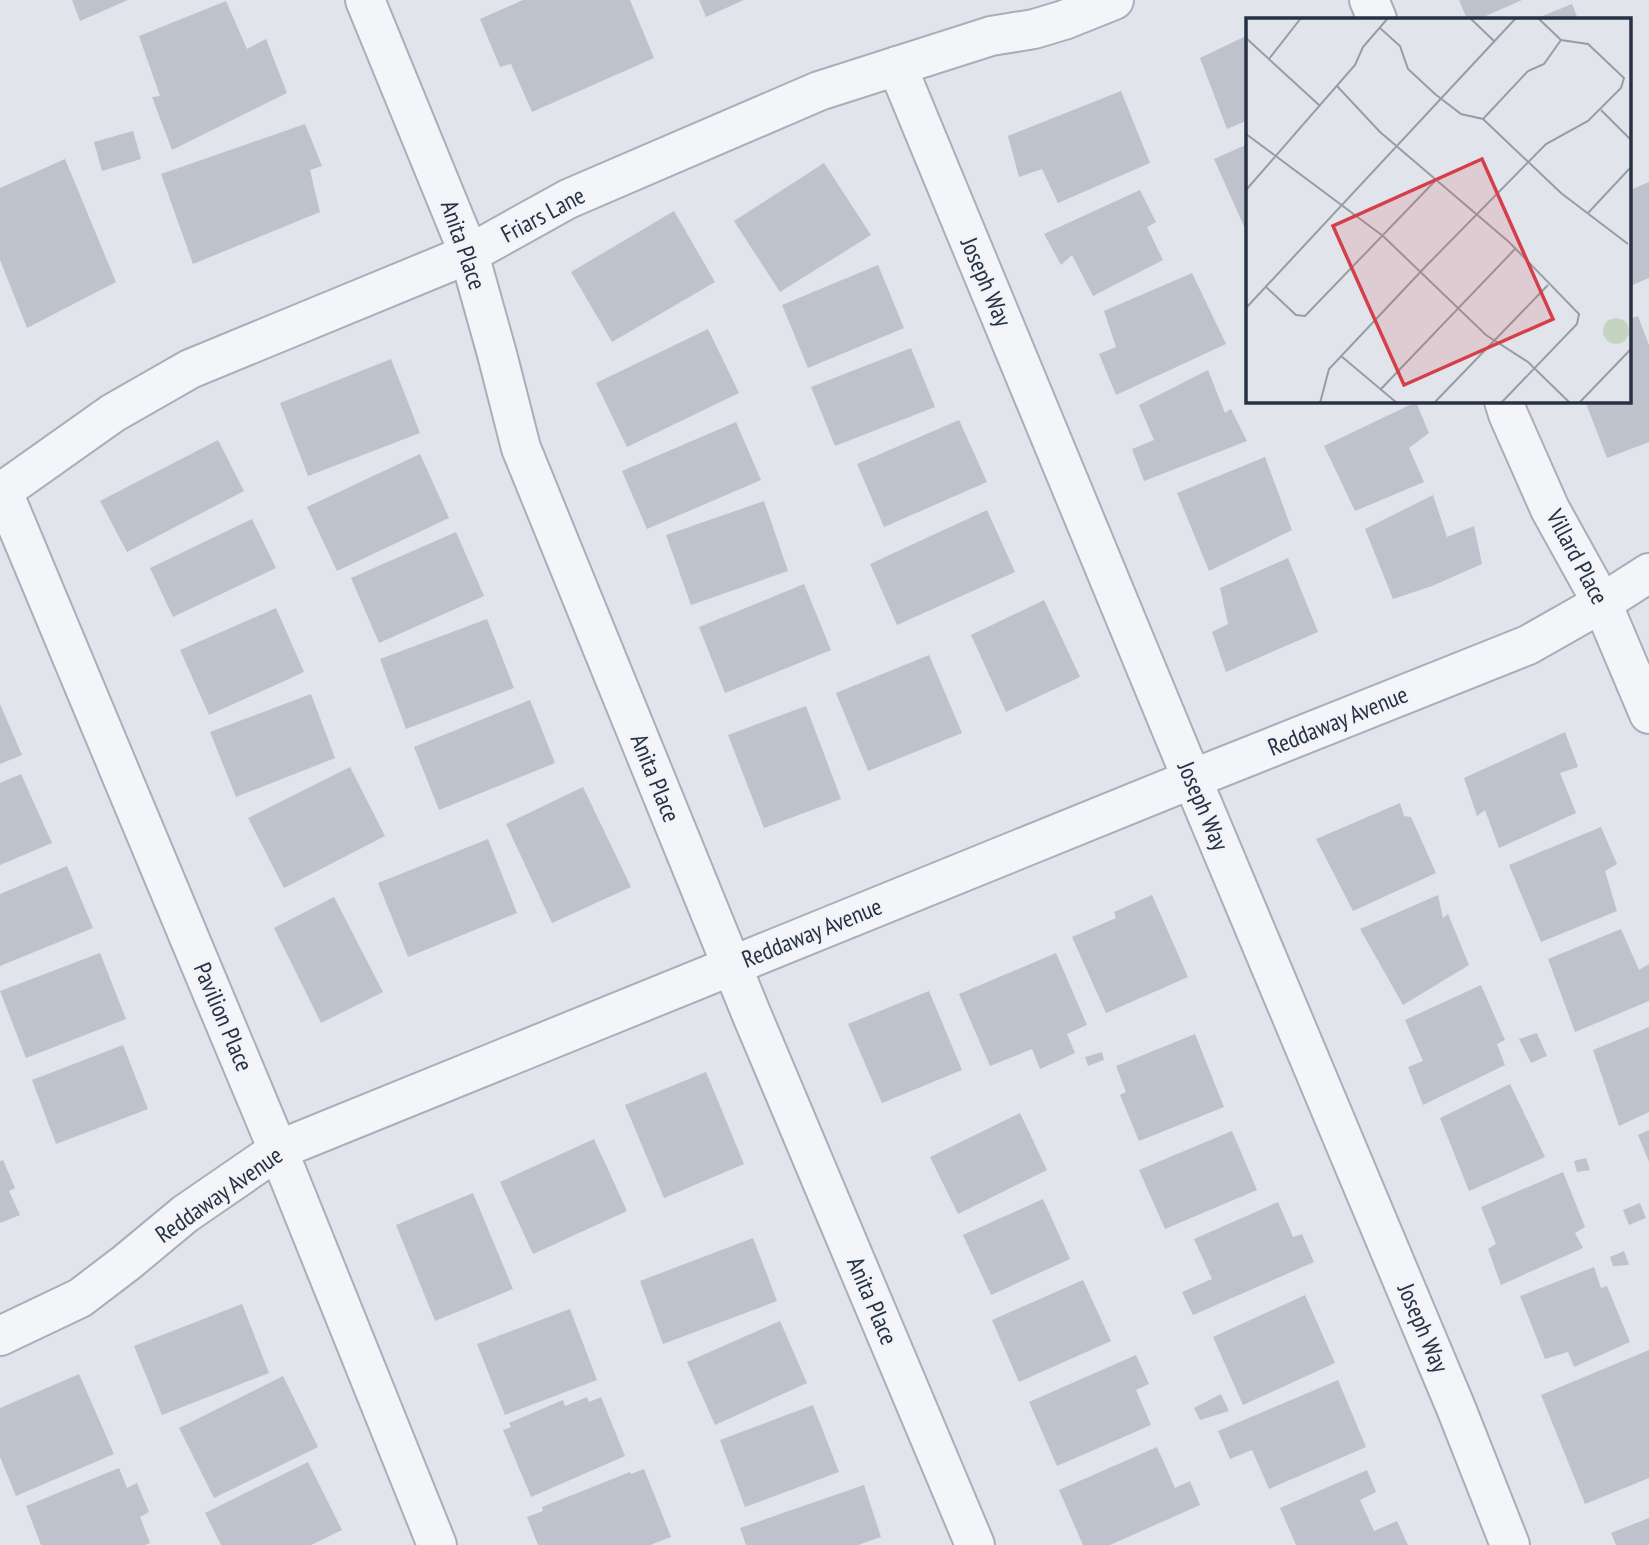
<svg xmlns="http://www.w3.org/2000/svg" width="1649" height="1545" viewBox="0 0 1649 1545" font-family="'PT Sans Narrow',sans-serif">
  <rect width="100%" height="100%" fill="#e1e4ea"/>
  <g fill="#bec2cd">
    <polygon points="72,0 128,0 80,21"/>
    <polygon points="523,0 630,0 654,58 532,112 511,64 500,67 480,19"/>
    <polygon points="699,0 744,0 706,17"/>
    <polygon points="1459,0 1522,0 1479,19 1467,19"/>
    <polygon points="226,1 247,49 266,39 287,93 172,150 152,97 160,96 139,36"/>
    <polygon points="1572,4 1578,19 1535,19"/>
    <polygon points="1248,35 1248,120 1227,129 1200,58"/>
    <polygon points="1121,91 1150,163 1058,203 1042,169 1019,177 1008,136"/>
    <polygon points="305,124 322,166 310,170 320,212 193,264 161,174"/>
    <polygon points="133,131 141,159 102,171 94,142"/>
    <polygon points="1248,144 1248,230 1246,231 1214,159"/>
    <polygon points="65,159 116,282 27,328 0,260 0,188"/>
    <polygon points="824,163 871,235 780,292 734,221"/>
    <polygon points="1649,182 1649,278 1630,286 1630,190"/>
    <polygon points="1140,190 1156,222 1147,227 1163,260 1093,296 1072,255 1061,265 1044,234"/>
    <polygon points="674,211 715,282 612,342 571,272"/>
    <polygon points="878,265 904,328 808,368 782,305"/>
    <polygon points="1192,273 1226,344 1116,395 1099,354 1116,347 1104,311"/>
    <polygon points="1638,316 1649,345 1649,442 1607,458 1585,401 1630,401 1630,319"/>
    <polygon points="708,329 739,393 627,447 596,383"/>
    <polygon points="911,348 935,407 835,446 811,387"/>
    <polygon points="391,359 420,433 308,476 280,403"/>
    <polygon points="1208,370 1225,413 1231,409 1247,441 1144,481 1132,449 1154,440 1139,405"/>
    <polygon points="1416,402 1429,433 1409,448 1424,482 1355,511 1324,446"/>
    <polygon points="959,420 987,482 884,527 857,464"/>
    <polygon points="736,422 761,480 647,529 622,471"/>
    <polygon points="218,440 244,491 127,552 100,501"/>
    <polygon points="420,454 449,518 337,571 307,507"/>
    <polygon points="1265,457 1292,530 1209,571 1177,493"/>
    <polygon points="1433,495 1447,537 1474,526 1482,564 1432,586 1393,599 1365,529"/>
    <polygon points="764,501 788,571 691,605 666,535"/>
    <polygon points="987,510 1015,572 897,625 870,564"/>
    <polygon points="252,519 276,568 173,617 150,568"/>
    <polygon points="456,532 484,596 379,643 351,578"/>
    <polygon points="1288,558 1318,632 1226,672 1212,632 1228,624 1220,588"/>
    <polygon points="804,584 831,650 725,693 699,627"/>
    <polygon points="1044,600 1080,677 1006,712 971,635"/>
    <polygon points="276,608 304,672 209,715 180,650"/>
    <polygon points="487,619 514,688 406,729 380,659"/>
    <polygon points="929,655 962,733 868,771 836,693"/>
    <polygon points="311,694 335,758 236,797 210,732"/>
    <polygon points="530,700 555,763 439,810 414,747"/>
    <polygon points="0,704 22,755 0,764"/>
    <polygon points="806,706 841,799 764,828 728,735"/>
    <polygon points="1565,732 1578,767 1560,773 1576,813 1499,848 1485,810 1477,816 1464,778"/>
    <polygon points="350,767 385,836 284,888 248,818"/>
    <polygon points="21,774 52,843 0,865 0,783"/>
    <polygon points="583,787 631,887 552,923 506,824"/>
    <polygon points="1400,803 1404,816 1411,817 1436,873 1353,911 1316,839"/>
    <polygon points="1601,827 1617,864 1605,871 1617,911 1541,942 1509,865"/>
    <polygon points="488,839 517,913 408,957 378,883"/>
    <polygon points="67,866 93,928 0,966 0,894"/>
    <polygon points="1152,895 1188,977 1106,1013 1072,937 1116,918 1114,912"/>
    <polygon points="1438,895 1443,918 1448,914 1469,965 1403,1005 1360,929"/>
    <polygon points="334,897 383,992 321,1023 274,928"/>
    <polygon points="1621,929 1639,970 1649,964 1649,1001 1575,1032 1548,959"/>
    <polygon points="100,953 126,1019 26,1058 0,991"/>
    <polygon points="1056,953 1087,1025 1067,1034 1075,1053 1040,1069 1032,1049 990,1066 959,994"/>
    <polygon points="1481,985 1505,1040 1497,1044 1505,1065 1423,1105 1408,1067 1423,1061 1405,1020"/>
    <polygon points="929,991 962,1070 882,1103 848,1024"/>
    <polygon points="1649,1027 1649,1112 1619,1126 1593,1050"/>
    <polygon points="1537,1033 1547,1056 1531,1063 1519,1039"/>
    <polygon points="1195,1034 1224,1107 1139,1141 1120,1095 1126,1092 1116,1066"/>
    <polygon points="123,1045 148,1109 56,1144 32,1080"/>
    <polygon points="1102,1052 1104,1060 1088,1066 1085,1057"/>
    <polygon points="706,1072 744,1164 664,1198 625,1105"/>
    <polygon points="1510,1084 1545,1157 1469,1191 1440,1118"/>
    <polygon points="1020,1113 1047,1170 958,1214 930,1157"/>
    <polygon points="1649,1130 1649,1162 1638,1135"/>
    <polygon points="1232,1131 1257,1190 1165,1229 1139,1170"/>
    <polygon points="594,1139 627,1211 533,1254 500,1182"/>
    <polygon points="1586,1158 1590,1170 1577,1172 1574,1161"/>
    <polygon points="3,1160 15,1188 9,1191 20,1215 0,1223 0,1161"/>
    <polygon points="1563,1172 1585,1227 1575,1233 1583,1248 1501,1285 1488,1249 1496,1244 1481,1207"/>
    <polygon points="473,1193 513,1289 435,1321 396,1225"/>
    <polygon points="1043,1199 1070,1259 991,1295 963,1235"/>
    <polygon points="1278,1202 1293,1237 1302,1234 1314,1262 1193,1315 1182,1292 1212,1279 1194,1239"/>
    <polygon points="1640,1203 1646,1218 1629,1225 1623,1210"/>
    <polygon points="753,1238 777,1301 663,1344 640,1281"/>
    <polygon points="1624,1251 1629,1265 1613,1266 1610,1257"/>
    <polygon points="1594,1267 1601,1288 1607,1286 1630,1342 1574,1367 1568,1352 1545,1359 1520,1296"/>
    <polygon points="1083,1280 1111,1341 1019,1382 992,1320"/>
    <polygon points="1305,1295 1335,1363 1243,1405 1213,1337"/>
    <polygon points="242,1304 269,1373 162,1415 134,1346"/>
    <polygon points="570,1309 597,1380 505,1415 477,1344"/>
    <polygon points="780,1321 807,1383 715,1425 687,1362"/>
    <polygon points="1649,1350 1649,1478 1585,1504 1541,1395"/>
    <polygon points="1136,1355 1149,1384 1136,1390 1151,1425 1057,1466 1029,1402"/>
    <polygon points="79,1374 114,1454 16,1496 0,1457 0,1408"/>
    <polygon points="283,1376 318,1447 214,1498 179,1428"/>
    <polygon points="1338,1380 1366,1447 1269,1489 1252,1450 1230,1459 1218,1431"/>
    <polygon points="1221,1394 1229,1411 1200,1420 1194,1408"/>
    <polygon points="587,1397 589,1402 601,1397 625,1456 531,1497 503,1430 511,1427 509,1423 563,1400 565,1406"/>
    <polygon points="813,1405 839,1472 745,1507 720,1440"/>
    <polygon points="1157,1447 1175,1488 1190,1481 1200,1505 1110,1545 1083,1545 1059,1490"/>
    <polygon points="308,1462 342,1530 311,1545 221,1545 205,1513"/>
    <polygon points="119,1468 127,1488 137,1483 149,1512 140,1517 150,1543 145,1545 41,1545 26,1506"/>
    <polygon points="644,1469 671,1537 650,1545 538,1545 527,1517 543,1511 542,1507 630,1472 631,1474"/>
    <polygon points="1367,1470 1376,1492 1360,1500 1374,1531 1397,1521 1408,1545 1296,1545 1280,1508"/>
    <polygon points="864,1485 881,1537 858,1545 746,1545 740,1528"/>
    <polygon points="1649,1518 1649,1545 1616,1545 1611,1533"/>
  </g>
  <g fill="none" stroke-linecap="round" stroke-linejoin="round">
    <g stroke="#aaaeb8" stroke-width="42">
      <g id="minor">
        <polyline points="365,0 469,254 497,354 521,448 751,1013 975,1545"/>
        <polyline points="1369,0 1377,19"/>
        <polyline points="897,66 1192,779 1456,1408 1510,1545"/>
        <polyline points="1504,401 1508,414 1550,509 1602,603 1649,714"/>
        <polyline points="3,492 278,1150 437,1545"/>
        <polyline points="0,493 113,413 190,369 469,254 568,199 819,91 991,36 1034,29 1064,20 1114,0"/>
        <polyline points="0,1336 80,1298 126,1263 185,1214 278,1150 1192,779 1528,645 1602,603 1649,573"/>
      </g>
    </g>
    <use href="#minor" stroke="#f4f5f8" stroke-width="38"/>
  </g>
  <g text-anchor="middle" stroke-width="5" stroke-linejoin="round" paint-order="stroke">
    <g font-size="24" fill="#283043" stroke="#f0f3f7">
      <text transform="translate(543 215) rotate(-28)" y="8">Friars Lane</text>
      <text transform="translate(463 245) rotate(71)" y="8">Anita Place</text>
      <text transform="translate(986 282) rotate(67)" y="8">Joseph Way</text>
      <text transform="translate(1577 557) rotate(62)" y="8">Villard Place</text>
      <text transform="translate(1338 721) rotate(-22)" y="8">Reddaway Avenue</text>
      <text transform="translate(655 778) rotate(68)" y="8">Anita Place</text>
      <text transform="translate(1203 806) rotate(67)" y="8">Joseph Way</text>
      <text transform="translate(812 933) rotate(-22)" y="8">Reddaway Avenue</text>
      <text transform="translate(223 1017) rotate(67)" y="8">Pavilion Place</text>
      <text transform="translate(219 1195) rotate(-35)" y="8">Reddaway Avenue</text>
      <text transform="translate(872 1301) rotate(67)" y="8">Anita Place</text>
      <text transform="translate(1423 1328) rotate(67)" y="8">Joseph Way</text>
    </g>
  </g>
  <g transform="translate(1246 18)">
    <rect width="385" height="385" fill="#e1e4ea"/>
    <path d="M357 313a13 13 0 1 1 26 0a13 13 0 1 1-26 0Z" fill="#c5d4c1"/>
    <path fill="none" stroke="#979ca7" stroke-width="2" d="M 224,0 L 249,24M 134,10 L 154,28 L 162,51 L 189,76 L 215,96 L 237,101 L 315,175 L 382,226M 0,20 L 73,87M 23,41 L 55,0M 91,68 L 134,114 L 263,224 L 333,296 L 331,306 L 255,385M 355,92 L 385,122M 237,101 L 282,53 L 298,46 L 315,22M 0,116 L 137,218 L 240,317 L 282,344 L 324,385M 0,172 L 109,47 L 117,29 L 142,0M 342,195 L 385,149M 20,269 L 50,297 L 59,298 L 189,163M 0,290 L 270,0M 95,338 L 151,385M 134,372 L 269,231M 74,385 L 83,351 L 180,248 L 300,126 L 342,103 L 375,70 L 378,60 L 342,26 L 315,22 L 292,0M 188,385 L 302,267M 333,385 L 385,331"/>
    <path fill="#d4404a" fill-opacity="0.15" stroke="#d4404a" stroke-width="3.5" d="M 236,141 L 307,301 L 158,367 L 87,208 Z"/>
    <rect width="385" height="385" fill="none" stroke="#283043" stroke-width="3.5"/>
  </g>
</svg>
